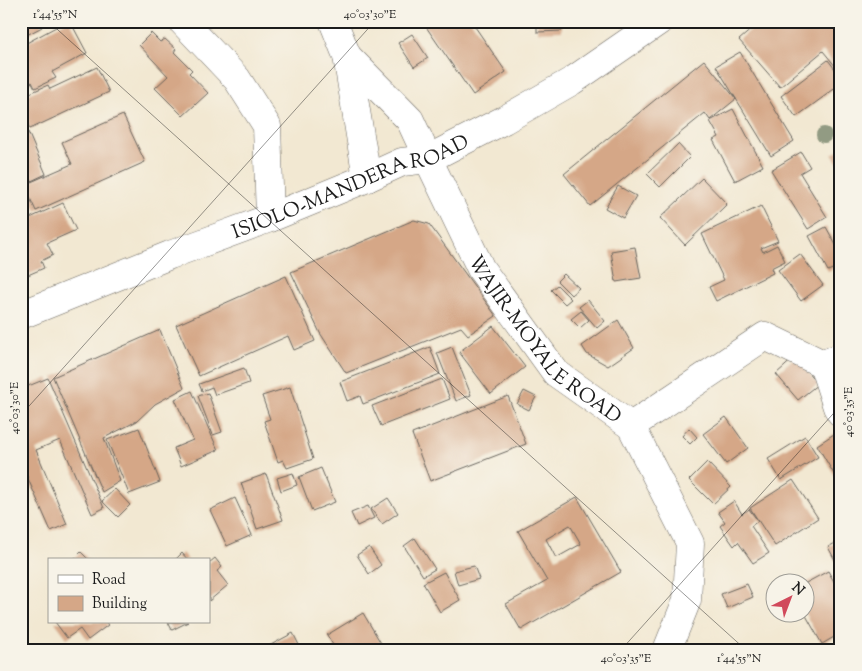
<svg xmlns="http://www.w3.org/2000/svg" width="862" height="671" viewBox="0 0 862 671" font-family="'Sorts Mill Goudy',serif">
  <rect width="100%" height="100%" fill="#f7f3e8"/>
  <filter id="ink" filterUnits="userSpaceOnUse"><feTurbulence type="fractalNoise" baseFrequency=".02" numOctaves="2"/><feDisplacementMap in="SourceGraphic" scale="10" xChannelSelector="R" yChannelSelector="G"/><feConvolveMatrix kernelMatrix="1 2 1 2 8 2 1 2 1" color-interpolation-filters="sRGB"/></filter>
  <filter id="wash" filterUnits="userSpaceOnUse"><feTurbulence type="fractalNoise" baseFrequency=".0096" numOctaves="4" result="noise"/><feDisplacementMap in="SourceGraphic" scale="20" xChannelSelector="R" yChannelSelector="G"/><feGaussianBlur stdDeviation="1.12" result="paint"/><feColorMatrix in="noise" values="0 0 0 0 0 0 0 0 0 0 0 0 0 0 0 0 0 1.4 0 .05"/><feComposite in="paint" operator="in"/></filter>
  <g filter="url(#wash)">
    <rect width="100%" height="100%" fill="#f2e8d2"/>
    <g id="blocks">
      <g fill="#d5a787" fill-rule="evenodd">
        <polygon points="21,21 39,21 42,27 21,38"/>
        <polygon points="67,21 70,21 87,53 52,72 56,78 35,88 32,82 21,88 21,46"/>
        <polygon points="422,21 471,21 506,72 473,95"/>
        <polygon points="537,21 562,21 562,31 537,32"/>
        <polygon points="761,21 841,21 841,73 823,51 780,87 739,40"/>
        <polygon points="151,33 160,42 165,39 176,49 174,52 192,70 189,73 208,93 183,116 155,88 168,76 139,45"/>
        <polygon points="412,34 428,58 414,67 398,43"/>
        <polygon points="740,52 794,141 771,156 716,66"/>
        <polygon points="704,60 736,99 710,120 705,113 590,206 564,174"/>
        <polygon points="828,60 841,77 841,84 796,117 781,96"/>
        <polygon points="97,67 109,92 30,129 21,111 21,97 48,85 50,89"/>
        <polygon points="733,109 763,166 735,181 713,140 719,137 710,121"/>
        <polygon points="123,115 145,162 36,211 24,185 72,164 62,142"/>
        <polygon points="28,132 46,174 25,184 21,175 21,135"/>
        <polygon points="678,144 690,157 660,187 647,174"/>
        <polygon points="841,149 841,168 832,154"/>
        <polygon points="801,152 810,167 800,173 827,217 808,229 771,170"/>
        <polygon points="702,178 727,204 685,245 660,218"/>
        <polygon points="618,186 636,196 623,218 605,208"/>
        <polygon points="63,203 76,230 47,243 53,255 41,261 44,268 21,278 21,238 26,236 21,226 21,222"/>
        <polygon points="761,206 778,241 761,248 763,252 777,245 785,261 771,268 773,273 716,301 709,287 724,280 702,234"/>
        <polygon points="414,220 429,224 496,316 468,335 461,327 346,373 320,333 291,272"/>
        <polygon points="826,227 841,254 841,265 828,271 809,236"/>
        <polygon points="635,247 641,278 616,282 611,251"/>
        <polygon points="800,254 823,285 801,301 778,270"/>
        <polygon points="564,274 579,288 571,295 557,281"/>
        <polygon points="286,276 315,341 294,350 288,336 199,376 176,325"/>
        <polygon points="557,285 571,299 565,304 551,290"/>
        <polygon points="588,300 605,321 597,328 579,307"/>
        <polygon points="581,311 589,320 580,328 571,319"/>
        <polygon points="618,320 634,348 608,366 587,354 582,346"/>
        <polygon points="493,326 525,367 491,394 459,352"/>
        <polygon points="160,330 184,388 155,404 137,421 104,438 120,481 102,492 53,377"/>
        <polygon points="430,347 440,374 363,404 360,396 347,401 340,382"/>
        <polygon points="452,347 471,395 456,401 437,353"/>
        <polygon points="795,357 818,384 798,400 776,374"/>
        <polygon points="244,368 249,383 215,395 212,387 202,391 199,384"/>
        <polygon points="48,378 104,508 92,514 60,440 36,450 67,524 51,531 21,463 21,389"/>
        <polygon points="442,379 450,399 381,426 372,406"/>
        <polygon points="290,387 313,459 287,468 283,460 278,462 264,421 270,419 262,396"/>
        <polygon points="192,391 218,450 181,466 174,448 193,440 175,399"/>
        <polygon points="524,391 536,397 529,410 517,404"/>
        <polygon points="208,393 222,432 213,435 198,396"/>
        <polygon points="508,396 526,444 430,481 412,434"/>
        <polygon points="726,417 748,448 726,464 703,434"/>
        <polygon points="139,428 160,482 129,494 107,440"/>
        <polygon points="689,428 697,437 690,444 682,436"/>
        <polygon points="834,434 841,446 841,486 817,445"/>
        <polygon points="805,436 818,457 781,480 768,459"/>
        <polygon points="707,462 731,487 713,504 689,480"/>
        <polygon points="321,468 335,502 312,511 299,477"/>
        <polygon points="293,473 297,485 281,491 277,478"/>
        <polygon points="266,474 283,520 257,529 241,483"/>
        <polygon points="793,480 818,518 775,546 750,508"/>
        <polygon points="115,489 130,505 118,517 102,501"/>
        <path d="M 577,497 L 621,572 L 521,630 L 506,604 L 547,581 L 518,531 ZM 570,525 L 581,544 L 556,558 L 546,539 Z"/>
        <polygon points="235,498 252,535 227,546 210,510"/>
        <polygon points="388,498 398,513 382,524 371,509"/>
        <polygon points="734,501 742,514 749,509 758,521 751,526 769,553 753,563 738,542 734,546 720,526 725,522 718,512"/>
        <polygon points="368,506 374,518 357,526 351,513"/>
        <polygon points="415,538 435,569 423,576 404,546"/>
        <polygon points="841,540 841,571 828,547"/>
        <polygon points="369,547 381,565 369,574 357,555"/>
        <polygon points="81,552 89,560 73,560"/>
        <polygon points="182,553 188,560 175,560"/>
        <polygon points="215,558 222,567 217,571 228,585 209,601 209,563"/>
        <polygon points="474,566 479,579 458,585 454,571"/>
        <polygon points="828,571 841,594 841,633 822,644 804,612 804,584"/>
        <polygon points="444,572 460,600 440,612 423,583"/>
        <polygon points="747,584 753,597 727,608 721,594"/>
        <polygon points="363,613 385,650 336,650 327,635"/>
        <polygon points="55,622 106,622 108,625 88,640 80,629 67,638"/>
        <polygon points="168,622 188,622 172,630"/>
        <polygon points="293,633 301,649 269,650 267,647"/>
      </g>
    </g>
  </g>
  <g filter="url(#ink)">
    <use href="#blocks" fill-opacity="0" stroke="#67635c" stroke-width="1"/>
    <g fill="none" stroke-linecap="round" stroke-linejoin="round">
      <g stroke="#67635c" stroke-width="29">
        <g id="minor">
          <polyline points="182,21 237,79 267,126 270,218"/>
          <path id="s1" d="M 428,159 L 481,269 L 556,373 L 631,426 L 690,543 L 687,600 L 667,650"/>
          <polyline points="823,364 837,407 841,413"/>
          <polyline points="631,426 765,336 823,364 841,357"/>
        </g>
      </g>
      <g stroke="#67635c" stroke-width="29">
        <g id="secondary">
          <polyline points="333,21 347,56 367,178"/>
          <polyline points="347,56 410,120 428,159"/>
        </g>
      </g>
      <g stroke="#67635c" stroke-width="29">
        <g id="trunk">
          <path id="s2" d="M 21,315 L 170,255 L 270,218 L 367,178 L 402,162 L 428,159 L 504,120 L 572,81 L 659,21"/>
        </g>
      </g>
      <use href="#minor" stroke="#fff" stroke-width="28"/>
      <use href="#secondary" stroke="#fff" stroke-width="28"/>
      <use href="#trunk" stroke="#fff" stroke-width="28"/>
    </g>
    <circle fill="#929b83" cx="824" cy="135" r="8"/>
  </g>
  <path fill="none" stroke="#1c1c1c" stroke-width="1" stroke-opacity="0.45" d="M 48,21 L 746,650M 21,415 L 375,21M 621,650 L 841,405"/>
  <g text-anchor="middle" stroke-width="4" stroke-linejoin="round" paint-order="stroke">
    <g font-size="20" fill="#1c1c1c" stroke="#f7f3e8">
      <text dy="7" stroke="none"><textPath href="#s2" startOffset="354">ISIOLO-MANDERA ROAD</textPath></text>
      <text dy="7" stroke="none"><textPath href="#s1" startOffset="218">WAJIR-MOYALE ROAD</textPath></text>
    </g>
  </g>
  <rect width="862" height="671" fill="none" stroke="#f7f3e8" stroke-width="55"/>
  <rect x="48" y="558" width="162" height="65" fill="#f7f3e8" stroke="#9f9d96"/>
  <rect x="58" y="575" width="25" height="8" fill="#ffffff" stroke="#9f9d96"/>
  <text x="92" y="584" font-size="15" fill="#1c1c1c">Road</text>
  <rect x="58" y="596" width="25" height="15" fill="#d5a787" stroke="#9f9d96"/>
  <text x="92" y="608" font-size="15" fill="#1c1c1c">Building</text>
  <g transform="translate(790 598) rotate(42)"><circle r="24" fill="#f7f3e8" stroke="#9f9d96"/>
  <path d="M0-4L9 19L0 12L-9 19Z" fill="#d1495b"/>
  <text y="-8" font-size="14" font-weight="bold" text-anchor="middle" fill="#1c1c1c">N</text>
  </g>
  <rect x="28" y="28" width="806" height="616" fill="none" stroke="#1c1c1c" stroke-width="2"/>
  <g font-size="12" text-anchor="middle" fill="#1c1c1c">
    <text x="55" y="18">1°44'55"N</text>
    <text x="370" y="18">40°03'30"E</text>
    <text transform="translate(14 408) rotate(-90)" y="4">40°03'30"E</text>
    <text transform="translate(848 412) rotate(-90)" y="4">40°03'35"E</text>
    <text x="626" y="662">40°03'35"E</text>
    <text x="739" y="662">1°44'55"N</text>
  </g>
</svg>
